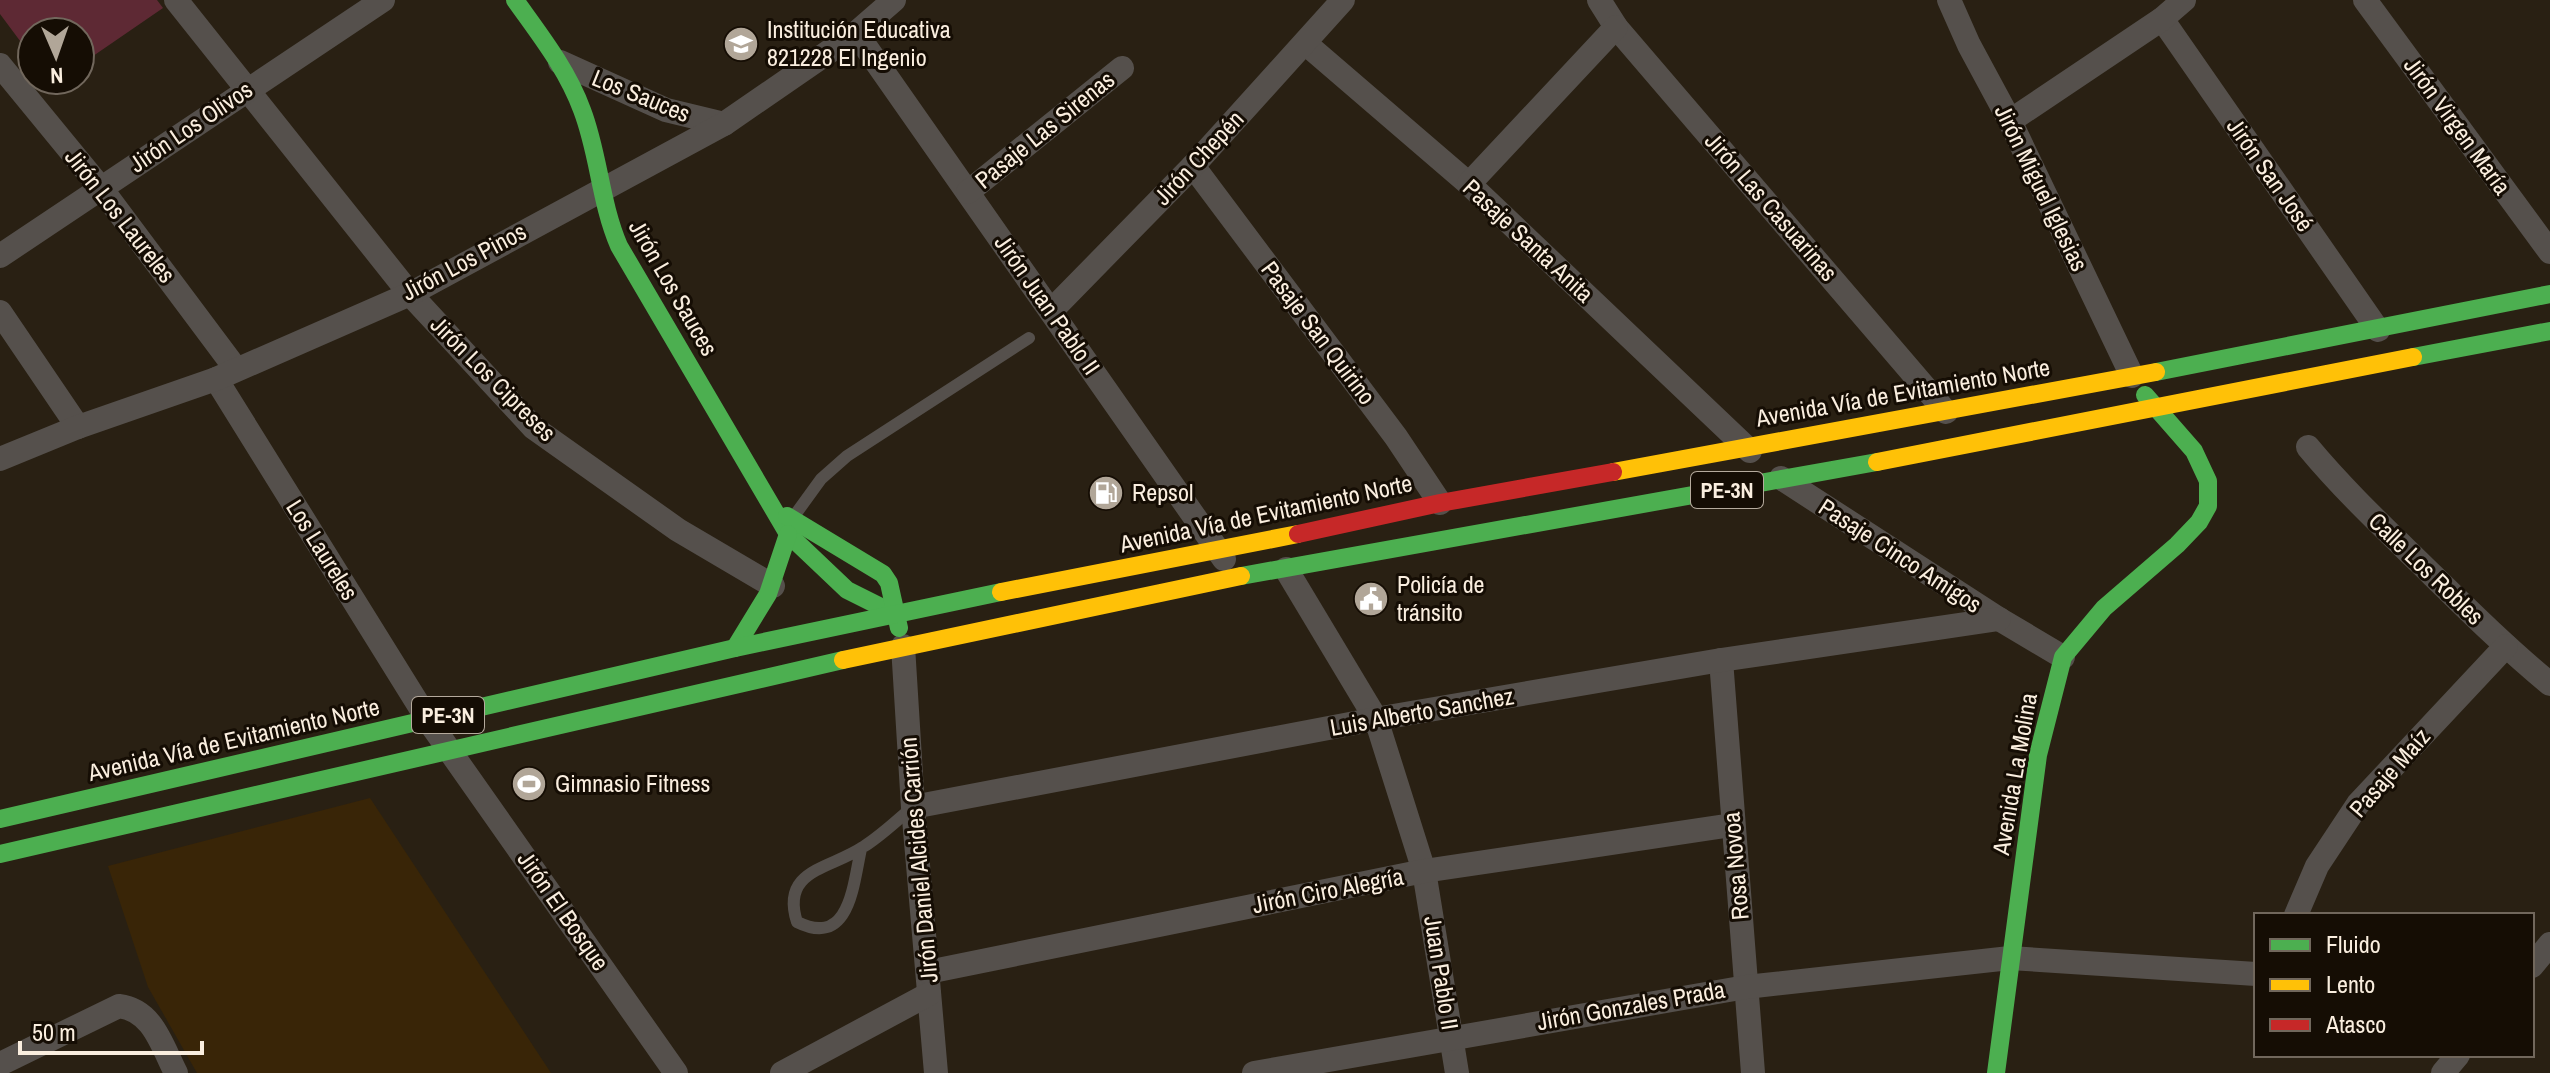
<svg xmlns="http://www.w3.org/2000/svg" width="2550" height="1073" viewBox="0 0 2550 1073" font-family="'Archivo Narrow',sans-serif">
  <rect width="100%" height="100%" fill="#292013"/>
  <polygon fill="#392507" points="370,798 551,1073 197,1073 148,987 108,866"/>
  <polygon fill="#5e2934" points="0,0 157,0 163,8 80,65 80,32 32,32 32,57 0,14"/>
  <g fill="none" stroke-linecap="round" stroke-linejoin="round">
    <g stroke="#55504c" stroke-width="12">
      <polyline points="792,519 821,479 847,456 1029,338"/>
      <path d="M 861,849 C 853,885 850,948 797,922 C 780,869 831,869 863,847 C 881,836 897,820 913,807"/>
    </g>
    <g stroke="#55504c" stroke-width="24">
      <polyline points="176,0 410,294 534,428 678,530 773,586"/>
      <polyline points="1599,0 1616,27 1946,412"/>
      <polyline points="1949,0 1969,45 2010,121 2132,376"/>
      <polyline points="2365,0 2550,252"/>
      <polyline points="2162,19 2378,330"/>
      <polyline points="856,33 1224,559"/>
      <polyline points="1305,43 1469,184 1750,451"/>
      <polyline points="560,62 666,110 724,124"/>
      <polyline points="0,65 100,187 236,369"/>
      <polyline points="2010,121 2162,19 2184,0"/>
      <polyline points="1193,166 1396,437 1440,503"/>
      <polyline points="1469,184 1616,27"/>
      <polyline points="968,192 1122,68"/>
      <polyline points="0,256 383,0"/>
      <polyline points="1051,311 1193,166 1343,0"/>
      <polyline points="0,312 78,427"/>
      <polyline points="216,379 428,720 676,1073"/>
      <path d="M 2308,447 C 2342,488 2381,525 2419,562 C 2462,604 2504,646 2550,684"/>
      <polyline points="0,459 78,427 216,379 410,294 724,124 856,33 894,0"/>
      <polyline points="1781,478 1999,619 2063,657"/>
      <polyline points="1286,569 1376,719 1424,871 1457,1073"/>
      <polyline points="903,646 913,807 936,1073"/>
      <polyline points="1721,660 1753,1073"/>
      <polyline points="913,807 1376,719 1721,660 1999,619"/>
      <polyline points="2296,915 2317,866 2358,804 2506,646"/>
      <polyline points="2532,966 2550,944"/>
      <polyline points="928,972 1424,871 1732,825"/>
      <path d="M 0,1064 L 119,1006 C 153,1010 162,1046 176,1073"/>
      <polyline points="782,1073 929,994"/>
      <polyline points="1254,1073 1746,987 2010,958 2256,974"/>
      <polyline points="2443,1073 2458,1055"/>
    </g>
    <g stroke="#4caf50" stroke-width="18">
      <path d="M 515,0 C 540,35 567,69 582,110 C 599,154 600,202 619,246 L 788,534 L 847,590 L 897,615"/>
      <polyline points="2413,357 2550,331"/>
      <polyline points="2156,372 2550,294"/>
      <polyline points="787,516 883,574 889,583 899,628"/>
      <polyline points="1241,576 1877,462"/>
      <polyline points="735,648 768,594 788,534"/>
      <polyline points="0,819 735,648 1001,592"/>
      <polyline points="0,854 843,660"/>
      <polyline points="1996,1073 2038,755 2063,657 2104,608 2177,545 2199,522 2208,506 2208,481 2194,451 2145,395"/>
    </g>
    <g stroke="#ffc107" stroke-width="18">
      <polyline points="1877,462 2413,357"/>
      <polyline points="1613,472 2156,372"/>
      <polyline points="1001,592 1298,534"/>
      <polyline points="843,660 1241,576"/>
    </g>
    <polyline stroke="#c62828" stroke-width="18" points="1298,534 1440,503 1613,472"/>
  </g>
  <defs>
    <g id="school-disc" transform="scale(1.8)"><circle r="9.5" fill="#b1a698" stroke="#150d04"/><path d="M0-5L7-2L0 1L-7-2ZM-4 1L0 2.5L4 1V4Q0 6-4 4Z" fill="#fff"/></g>
    <g id="fuel-disc" transform="scale(1.8)"><circle r="9.5" fill="#b1a698" stroke="#150d04"/><path d="M-5.5-6h7V0h2V4h1.3V-2.5L3-4.5l.8-.8L6-3V5H2.5V1h-1V6h-7ZM-4.2-4.7v3.2H.2V-4.7Z" fill="#fff"/></g>
    <g id="civic-disc" transform="scale(1.8)"><circle r="9.5" fill="#b1a698" stroke="#150d04"/><path d="M-.6-6.5H3V-4.5H.6V-3L4-1V1h2V6H-6V1h2V-1L-.6-3ZM-1.2 2.5V6h2.4V2.5Z" fill="#fff"/></g>
    <g id="stadium-disc" transform="scale(1.8)"><circle r="9.5" fill="#b1a698" stroke="#150d04"/><path d="M0-5a6.5 5 0 1 0 0 10a6.5 5 0 1 0 0-10ZM-3.5-1.8h7v3.6h-7Z" fill="#fff"/></g>
  </defs>
  <g fill-rule="evenodd">
    <use href="#school-disc" x="741" y="44"/>
    <use href="#fuel-disc" x="1106" y="493"/>
    <use href="#civic-disc" x="1371" y="599"/>
    <use href="#stadium-disc" x="529" y="784"/>
  </g>
  <g text-anchor="middle" stroke-width="6" stroke-linejoin="round" paint-order="stroke">
    <g fill="#150d04" stroke="#b5aa9d" stroke-width="2">
      <rect x="1691" y="472" width="72" height="36" rx="6"/>
      <rect x="412" y="697" width="72" height="36" rx="6"/>
    </g>
    <g font-size="22" font-weight="bold" fill="#faeedf">
      <text x="1727" y="498">PE-3N</text>
      <text x="448" y="723">PE-3N</text>
    </g>
    <g font-size="24" fill="#faeedf" stroke="#150d04" text-anchor="start">
      <text x="767" y="38">Institución Educativa<tspan x="767" dy="28">821228 El Ingenio</tspan></text>
      <text x="1132" y="501">Repsol</text>
      <text x="1397" y="593">Policía de<tspan x="1397" dy="28">tránsito</tspan></text>
      <text x="555" y="792">Gimnasio Fitness</text>
    </g>
    <g font-size="24" fill="#faeedf" stroke="#150d04">
      <text transform="translate(641 96) rotate(22)" y="8">Los Sauces</text>
      <text transform="translate(2457 126) rotate(54)" y="8">Jirón Virgen María</text>
      <text transform="translate(191 127) rotate(-34)" y="8">Jirón Los Olivos</text>
      <text transform="translate(1045 130) rotate(-39)" y="8">Pasaje Las Sirenas</text>
      <text transform="translate(1199 158) rotate(-47)" y="8">Jirón Chepén</text>
      <text transform="translate(2270 175) rotate(55)" y="8">Jirón San José</text>
      <text transform="translate(2041 188) rotate(64)" y="8">Jirón Miguel Iglesias</text>
      <text transform="translate(1771 207) rotate(49)" y="8">Jirón Las Casuarinas</text>
      <text transform="translate(120 216) rotate(52)" y="8">Jirón Los Laureles</text>
      <text transform="translate(1528 241) rotate(43)" y="8">Pasaje Santa Anita</text>
      <text transform="translate(464 262) rotate(-28)" y="8">Jirón Los Pinos</text>
      <text transform="translate(673 288) rotate(60)" y="8">Jirón Los Sauces</text>
      <text transform="translate(1047 305) rotate(55)" y="8">Jirón Juan Pablo II</text>
      <text transform="translate(1318 333) rotate(53)" y="8">Pasaje San Quirino</text>
      <text transform="translate(493 379) rotate(45)" y="8">Jirón Los Cipreses</text>
      <text transform="translate(1903 393) rotate(-10)" y="8">Avenida Vía de Evitamiento Norte</text>
      <text transform="translate(1266 514) rotate(-12)" y="8">Avenida Vía de Evitamiento Norte</text>
      <text transform="translate(322 550) rotate(58)" y="8">Los Laureles</text>
      <text transform="translate(1900 556) rotate(33)" y="8">Pasaje Cinco Amigos</text>
      <text transform="translate(2426 569) rotate(44)" y="8">Calle Los Robles</text>
      <text transform="translate(1422 712) rotate(-10)" y="8">Luis Alberto Sanchez</text>
      <text transform="translate(234 740) rotate(-13)" y="8">Avenida Vía de Evitamiento Norte</text>
      <text transform="translate(2390 773) rotate(-49)" y="8">Pasaje Maíz</text>
      <text transform="translate(2015 774) rotate(-80)" y="8">Avenida La Molina</text>
      <text transform="translate(919 860) rotate(-95)" y="8">Jirón Daniel Alcides Carrión</text>
      <text transform="translate(1736 866) rotate(-95)" y="8">Rosa Novoa</text>
      <text transform="translate(1328 891) rotate(-11)" y="8">Jirón Ciro Alegría</text>
      <text transform="translate(563 911) rotate(55)" y="8">Jirón El Bosque</text>
      <text transform="translate(1441 973) rotate(81)" y="8">Juan Pablo II</text>
      <text transform="translate(1631 1006) rotate(-10)" y="8">Jirón Gonzales Prada</text>
    </g>
  </g>
  <rect x="2254" y="913" width="280" height="144" fill="#150d04" stroke="#71675c" stroke-width="2"/>
  <rect x="2270" y="939" width="40" height="12" fill="#4caf50" stroke="#71675c" stroke-width="2"/>
  <text x="2326" y="953" font-size="24" fill="#faeedf">Fluido</text>
  <rect x="2270" y="979" width="40" height="12" fill="#ffc107" stroke="#71675c" stroke-width="2"/>
  <text x="2326" y="993" font-size="24" fill="#faeedf">Lento</text>
  <rect x="2270" y="1019" width="40" height="12" fill="#c62828" stroke="#71675c" stroke-width="2"/>
  <text x="2326" y="1033" font-size="24" fill="#faeedf">Atasco</text>
  <g transform="translate(56 56) rotate(178)"><circle r="38" fill="#150d04" stroke="#71675c" stroke-width="2"/>
  <path d="M0-6L14 30L0 20L-14 30Z" fill="#b1a698"/>
  <text y="-12" font-size="22" font-weight="bold" text-anchor="middle" fill="#faeedf">N</text>
  </g>
  <path d="M20 1041v12h182v-12" fill="none" stroke="#faeedf" stroke-width="4"/>
  <text x="32" y="1041" font-size="24" fill="#faeedf" stroke="#150d04" stroke-width="6" paint-order="stroke">50 m</text>
</svg>
